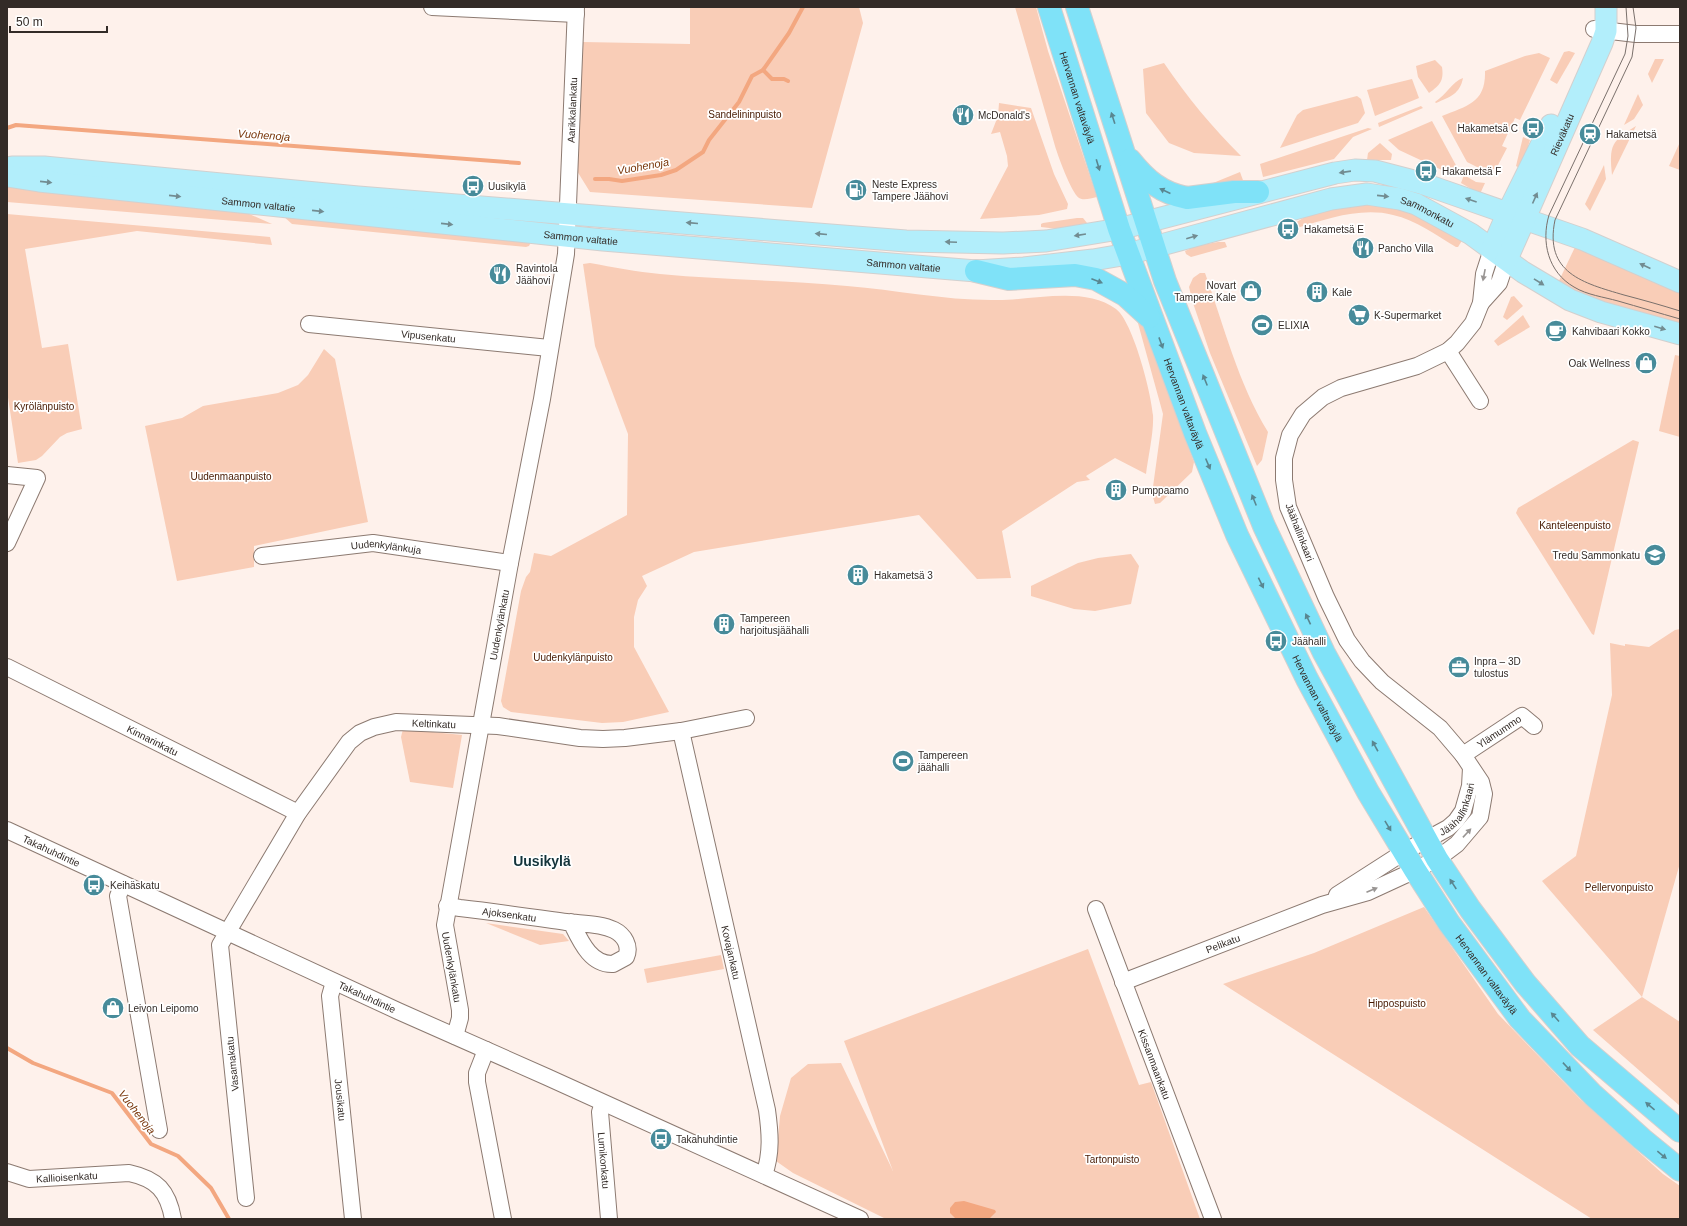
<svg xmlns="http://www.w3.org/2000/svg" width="1687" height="1226" viewBox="0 0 1687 1226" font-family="Arial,sans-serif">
  <rect width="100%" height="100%" fill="#fef1eb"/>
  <g fill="#f9cdb7">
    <polygon points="690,7 859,7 863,23 812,208 590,192 577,171 583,42 690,44"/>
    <path d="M 1015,7 L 1036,7 L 1048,51 L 1097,197 C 1091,198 1084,201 1079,198 C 1071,192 1058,156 1055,146 Z"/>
    <polygon points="1569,51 1575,53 1557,84 1550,80 1564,52"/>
    <path d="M 1539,53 L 1550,58 L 1520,120 L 1515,118 L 1502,146 L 1507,148 L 1496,169 L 1481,169 L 1467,162 L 1442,116 C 1467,106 1486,103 1485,71 L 1525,56 Z"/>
    <polygon points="1655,59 1664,59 1652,83 1648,74"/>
    <path d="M 1435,60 L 1442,67 C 1444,81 1440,85 1429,93 L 1418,77 L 1416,66 Z"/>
    <path d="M 1164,63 C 1187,97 1212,127 1241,156 L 1194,153 L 1169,143 L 1146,113 L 1143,69 Z"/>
    <path d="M 1463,78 C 1460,94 1450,97 1436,103 L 1435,102 C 1447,94 1452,82 1463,78 Z"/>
    <polygon points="1412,79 1419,98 1375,116 1367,90"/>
    <polygon points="1638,94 1643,105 1634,119 1624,125"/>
    <polygon points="1357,96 1361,99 1365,113 1358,123 1280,148 1297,115 1303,110"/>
    <polygon points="999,103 1031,108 1054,174 1068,204 1067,209 1039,215 980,219 1008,166 1007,156 1000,132 991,134 998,116"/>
    <polygon points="1421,106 1423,108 1379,127 1378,123"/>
    <polygon points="1432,121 1458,169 1456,172 1444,171 1399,150 1388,140"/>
    <path d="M 1636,126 L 1612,175 C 1609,146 1611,141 1636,126 Z"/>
    <polygon points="1368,128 1372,129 1353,137 1334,159 1263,177 1260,164"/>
    <polygon points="1523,137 1530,140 1521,169 1516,166"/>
    <polygon points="1680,142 1680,170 1669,166"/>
    <polygon points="1380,143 1392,154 1391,160 1367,160 1368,153"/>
    <polygon points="1604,165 1606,179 1590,211 1585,204"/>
    <polygon points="1240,172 1244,183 1196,190"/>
    <polygon points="1464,175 1476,182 1485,183 1480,194 1461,183"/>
    <polygon points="7,185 247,213 272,224 7,202"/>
    <path d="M 1358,203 C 1370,205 1383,205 1395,208 C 1420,214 1441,227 1463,239 L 1458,247 L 1456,247 C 1436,235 1416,220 1393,215 C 1361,207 1327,219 1297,228 L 1295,223 L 1313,212 Z"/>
    <polygon points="7,214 270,237 272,245 137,231 25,249 42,348 68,344 82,429 67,433 60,437 42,456 36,460 18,463 7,391"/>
    <polygon points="282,215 531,242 529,246 526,247 292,224"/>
    <polygon points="1077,218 1083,218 1087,223 1058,229 1041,227 1041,224 1043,223"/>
    <polygon points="1218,242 1225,242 1227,247 1191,257 1186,254 1185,251 1196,246"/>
    <polygon points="1576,245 1680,291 1680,329 1598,306 1557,285"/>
    <path d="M 590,263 C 613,267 637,272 660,274 C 722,280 785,280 847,286 C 898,290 947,301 998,300 C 1034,300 1085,286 1116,309 C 1133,322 1151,392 1153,415 C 1154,432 1148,457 1146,474 L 1115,458 L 1086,476 L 1090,480 L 1077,482 L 1002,531 L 1011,578 L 977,579 L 919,515 L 694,552 L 642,576 L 647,586 L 638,600 L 634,617 L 634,647 L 669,712 L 623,722 L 602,723 L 511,712 L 503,707 L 501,701 L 521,591 L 526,577 L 530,572 L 534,553 L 551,556 L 627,515 L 628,434 L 595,346 L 583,264 Z"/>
    <path d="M 1200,273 L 1205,273 C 1224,326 1238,383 1268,432 L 1262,460 L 1257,466 L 1210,353 L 1193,303 L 1189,287 L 1193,278 Z"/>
    <polygon points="1514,296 1523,306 1507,320 1503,317 1511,297"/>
    <polygon points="1523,315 1530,327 1498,346 1494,341"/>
    <polygon points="1136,316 1143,326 1194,462 1192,472 1160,503 1155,504 1152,494 1163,414"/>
    <polygon points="324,349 335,359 368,522 254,546 254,567 177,581 145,426 182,418 203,406 278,393 298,385 308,375"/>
    <polygon points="1675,355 1680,356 1680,437 1659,431"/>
    <polygon points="1633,440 1639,442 1594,635 1592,634 1516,513 1518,508"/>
    <polygon points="1131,554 1139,566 1131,604 1095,611 1074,609 1031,596 1031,586 1078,563 1098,558"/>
    <polygon points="1680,629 1680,863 1642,997 1680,1022 1680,1106 1593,1030 1642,997 1542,881 1576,856 1612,695 1610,643 1625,646 1625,644 1649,647 1675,630"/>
    <polygon points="403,729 462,735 453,788 410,782 401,737"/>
    <polygon points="1424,907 1498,1014 1580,1099 1663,1174 1680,1186 1680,1219 1592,1219 1223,984 1314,953"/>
    <polygon points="486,923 563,934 569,941 540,945"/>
    <polygon points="1088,949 1139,1085 1151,1082 1200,1219 886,1219 793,1173 776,1161 780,1116 791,1078 808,1064 841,1063 893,1171 844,1041"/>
    <polygon points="721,955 724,969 647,983 644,969"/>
  </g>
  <polygon fill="#f3a780" points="964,1201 995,1210 996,1212 989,1219 956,1219 950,1213 950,1208 955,1202"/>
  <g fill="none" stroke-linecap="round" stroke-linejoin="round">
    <g stroke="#f3a780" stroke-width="4">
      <polyline points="763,70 772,79 784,79 788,81"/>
      <polyline points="7,128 16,125 519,163"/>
      <polyline points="595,179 609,179 622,181 661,175 676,170 703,152 709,140 739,102 752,76 763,70 789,33 803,7"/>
      <polyline points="7,1048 33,1063 112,1093 151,1144 178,1156 211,1188 229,1219"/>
    </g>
    <g stroke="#8c7a71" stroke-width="18">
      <g id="minor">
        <polyline points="432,7 576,14"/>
        <polyline points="1594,29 1636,34 1680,34"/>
        <polyline points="1481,303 1499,283 1507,259"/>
        <path id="s1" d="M 309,324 L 549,348"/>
        <polyline points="1448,351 1480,401"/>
        <polyline points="7,475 37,478 7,543"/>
        <path id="s2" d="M 262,556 L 373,543 L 510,563"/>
        <path id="s3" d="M 7,667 L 298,813"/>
        <path id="s4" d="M 681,731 L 767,1110 C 770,1132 772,1153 764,1175"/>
        <path id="s5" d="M 1463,755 L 1522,716 L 1534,726"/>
        <path id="s6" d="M 7,830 L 398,1011 L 547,1077 L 860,1219"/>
        <polyline points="123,884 118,896 159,1130"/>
        <path id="s7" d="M 1337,895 L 1404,852 L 1448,828 L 1456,821 L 1463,811 L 1470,786 L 1471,768"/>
        <path id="s8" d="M 447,906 L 460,908 C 495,912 530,917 566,922 C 581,924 600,923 614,930 C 624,935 631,946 626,957 L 613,964 C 590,965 580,940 571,922"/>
        <path id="s9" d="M 1096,909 L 1213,1219"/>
        <path id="s10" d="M 334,982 L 330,996 L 353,1219"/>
        <path id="s11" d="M 1123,982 L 1322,905 L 1368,892 L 1407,874 L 1437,859 L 1457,844 L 1480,817 L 1484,794 L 1481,782 L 1463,755 L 1440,728 L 1382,682 L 1362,661 L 1347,640 L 1326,597 L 1288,507 L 1284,480 L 1284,458 L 1290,435 L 1303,414 L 1323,397 L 1341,388 L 1417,366 L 1448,351 L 1457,343 L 1473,323 L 1481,303 L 1484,274 L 1492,249"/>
        <path id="s12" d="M 455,1036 L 460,1018 L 460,1010 L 445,925 L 510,563 L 542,399 L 566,254 L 576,7"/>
        <polyline points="486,1050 477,1073 477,1082 503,1219"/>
        <path id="s13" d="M 603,1103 L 600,1112 L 609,1219"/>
        <path id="s14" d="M 7,1172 L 29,1179 L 129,1173 C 157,1179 168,1191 173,1219"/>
        <path id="s15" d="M 246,1198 L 220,945 L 298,813 L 349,742 L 360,733 L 374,727 L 396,722 L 498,726 L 580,738 L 603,739 L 625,738 L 681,731 L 746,718"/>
      </g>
    </g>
    <g stroke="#d2d0cf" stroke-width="23">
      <g id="major">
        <polyline points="12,167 44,167 358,197 906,241 1003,243 1046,241 1119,229 1335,173 1355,170 1375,171 1421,183 1582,239 1680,282"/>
        <path id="s16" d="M 7,176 L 39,181 L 603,240 L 976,271 L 1024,268 L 1093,260 L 1128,254 L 1331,199 L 1367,194 L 1400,199 L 1416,204 L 1471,234 L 1523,272 L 1570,300 L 1601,312 L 1680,334"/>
        <polyline points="1492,249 1508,212 1551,125"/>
        <path id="s17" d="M 1507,259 L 1602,43 L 1606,31 L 1606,7"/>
      </g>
    </g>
    <g stroke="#d2d0cf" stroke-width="24">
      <g id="highway">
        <path id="s18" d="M 1049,7 L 1119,229 L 1195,433 L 1237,535 L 1307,679 L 1368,792 L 1415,870 L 1449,923 L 1520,1019 L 1593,1095 L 1642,1139 L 1680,1170"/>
        <polyline points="1077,7 1165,281 1264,526 1324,653 1437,859 1470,909 1525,983 1580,1046 1680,1131"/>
        <path d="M 1130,160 C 1146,180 1161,193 1187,198 L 1234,192 L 1258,192"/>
        <polyline points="976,271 1009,279 1075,275 1096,279 1125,295 1149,317"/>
      </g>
    </g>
    <use href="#minor" stroke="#fff" stroke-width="16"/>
    <use href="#major" stroke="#b2eefb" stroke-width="21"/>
    <use href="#highway" stroke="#7fe2f8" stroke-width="22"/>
    <g stroke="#7a706b" stroke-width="1">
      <path d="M 1626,7 L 1628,36 L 1625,54 L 1549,215 C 1541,242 1548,272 1574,287 C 1587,295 1604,297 1618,301 C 1639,307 1659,313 1680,319"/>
      <path d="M 1633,7 L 1636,28 L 1632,57 L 1555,220 C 1544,273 1583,283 1624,295 C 1643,300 1661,305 1680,311"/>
    </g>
  </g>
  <defs><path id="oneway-solid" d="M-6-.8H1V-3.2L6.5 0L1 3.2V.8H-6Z"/></defs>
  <g fill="#598690">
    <use href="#oneway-solid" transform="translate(1113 118) rotate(-108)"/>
    <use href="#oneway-solid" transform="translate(1098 165) rotate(73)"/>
    <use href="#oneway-solid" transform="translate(1165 191) rotate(-155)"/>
    <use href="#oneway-solid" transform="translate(1097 281) rotate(21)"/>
    <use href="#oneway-solid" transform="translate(1161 343) rotate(70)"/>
    <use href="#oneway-solid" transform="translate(1205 380) rotate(-112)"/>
    <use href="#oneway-solid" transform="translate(1208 464) rotate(67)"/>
    <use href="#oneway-solid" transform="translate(1254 500) rotate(-112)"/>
    <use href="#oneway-solid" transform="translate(1261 583) rotate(64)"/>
    <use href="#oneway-solid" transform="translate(1308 619) rotate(-115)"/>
    <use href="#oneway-solid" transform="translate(1375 746) rotate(-119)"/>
    <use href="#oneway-solid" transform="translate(1388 826) rotate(59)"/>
    <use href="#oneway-solid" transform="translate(1453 884) rotate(-123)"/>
    <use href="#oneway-solid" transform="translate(1555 1017) rotate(-132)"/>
    <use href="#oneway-solid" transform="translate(1567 1067) rotate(47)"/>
    <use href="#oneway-solid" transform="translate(1650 1106) rotate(-140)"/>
    <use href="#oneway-solid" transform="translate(1662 1155) rotate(39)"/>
  </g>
  <g fill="#728c91">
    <use href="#oneway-solid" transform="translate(1345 172) rotate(172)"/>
    <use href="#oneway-solid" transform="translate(46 182) rotate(6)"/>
    <use href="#oneway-solid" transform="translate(175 196) rotate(6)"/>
    <use href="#oneway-solid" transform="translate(1383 196) rotate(6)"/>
    <use href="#oneway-solid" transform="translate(1535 198) rotate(-66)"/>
    <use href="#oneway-solid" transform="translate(1471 200) rotate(-161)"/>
    <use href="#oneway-solid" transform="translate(318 211) rotate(6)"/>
    <use href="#oneway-solid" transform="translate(692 223) rotate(-175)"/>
    <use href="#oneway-solid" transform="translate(447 224) rotate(6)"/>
    <use href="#oneway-solid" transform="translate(821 234) rotate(-175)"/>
    <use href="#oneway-solid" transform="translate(1080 235) rotate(171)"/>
    <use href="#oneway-solid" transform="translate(1192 237) rotate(-16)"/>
    <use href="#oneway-solid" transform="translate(951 242) rotate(-178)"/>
    <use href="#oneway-solid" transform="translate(1645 266) rotate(-155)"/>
    <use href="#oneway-solid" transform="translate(1539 282) rotate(32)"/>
    <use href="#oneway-solid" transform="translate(1660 328) rotate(16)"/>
  </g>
  <g fill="#999593">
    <use href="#oneway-solid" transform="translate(1484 275) rotate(101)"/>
    <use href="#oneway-solid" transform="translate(1467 833) rotate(-47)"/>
    <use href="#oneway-solid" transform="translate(1372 890) rotate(-23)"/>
  </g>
  <defs>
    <g id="restaurant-disc" transform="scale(1.15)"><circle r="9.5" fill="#478b9a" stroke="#fff"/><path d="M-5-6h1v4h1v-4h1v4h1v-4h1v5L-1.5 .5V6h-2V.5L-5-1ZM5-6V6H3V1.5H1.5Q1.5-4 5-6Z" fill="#fff"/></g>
    <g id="bus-disc" transform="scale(1.15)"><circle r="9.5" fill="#478b9a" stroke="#fff"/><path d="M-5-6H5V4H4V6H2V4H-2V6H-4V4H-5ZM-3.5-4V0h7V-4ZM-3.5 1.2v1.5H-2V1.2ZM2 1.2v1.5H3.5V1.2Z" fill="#fff"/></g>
    <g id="station-disc" transform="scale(1.15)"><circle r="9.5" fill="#478b9a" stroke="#fff"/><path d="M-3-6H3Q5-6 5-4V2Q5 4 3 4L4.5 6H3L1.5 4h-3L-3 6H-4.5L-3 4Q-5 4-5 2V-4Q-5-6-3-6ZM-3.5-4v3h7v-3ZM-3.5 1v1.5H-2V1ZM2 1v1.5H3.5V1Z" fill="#fff"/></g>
    <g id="fuel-disc" transform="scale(1.15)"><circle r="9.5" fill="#478b9a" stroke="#fff"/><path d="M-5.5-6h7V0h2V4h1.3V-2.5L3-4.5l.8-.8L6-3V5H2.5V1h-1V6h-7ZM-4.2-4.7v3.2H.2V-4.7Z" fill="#fff"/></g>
    <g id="shop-disc" transform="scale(1.15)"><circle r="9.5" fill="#478b9a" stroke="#fff"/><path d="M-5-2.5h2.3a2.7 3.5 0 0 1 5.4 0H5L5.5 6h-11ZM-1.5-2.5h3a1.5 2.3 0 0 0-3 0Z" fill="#fff"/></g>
    <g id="building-disc" transform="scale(1.15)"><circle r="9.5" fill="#478b9a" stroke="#fff"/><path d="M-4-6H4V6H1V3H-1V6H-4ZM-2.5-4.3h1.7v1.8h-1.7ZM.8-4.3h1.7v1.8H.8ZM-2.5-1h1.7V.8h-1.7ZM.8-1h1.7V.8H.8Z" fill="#fff"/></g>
    <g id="supermarket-disc" transform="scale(1.15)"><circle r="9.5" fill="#478b9a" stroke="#fff"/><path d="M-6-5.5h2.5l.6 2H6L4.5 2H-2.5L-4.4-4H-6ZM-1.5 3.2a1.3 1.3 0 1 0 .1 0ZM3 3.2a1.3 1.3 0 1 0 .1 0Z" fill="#fff"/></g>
    <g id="stadium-disc" transform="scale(1.15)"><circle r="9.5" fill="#478b9a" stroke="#fff"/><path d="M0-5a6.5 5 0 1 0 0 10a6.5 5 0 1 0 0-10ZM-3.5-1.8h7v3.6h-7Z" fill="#fff"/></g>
    <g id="cafe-disc" transform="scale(1.15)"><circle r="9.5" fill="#478b9a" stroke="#fff"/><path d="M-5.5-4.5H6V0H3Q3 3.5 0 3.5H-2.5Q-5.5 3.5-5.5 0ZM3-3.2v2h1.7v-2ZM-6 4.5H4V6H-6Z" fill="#fff"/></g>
    <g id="school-disc" transform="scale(1.15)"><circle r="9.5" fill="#478b9a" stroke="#fff"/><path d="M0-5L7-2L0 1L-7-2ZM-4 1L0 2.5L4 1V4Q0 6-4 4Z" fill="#fff"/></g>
    <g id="office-disc" transform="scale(1.15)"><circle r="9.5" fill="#478b9a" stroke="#fff"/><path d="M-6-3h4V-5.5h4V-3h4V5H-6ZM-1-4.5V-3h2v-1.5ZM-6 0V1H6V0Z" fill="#fff"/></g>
  </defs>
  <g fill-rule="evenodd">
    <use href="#restaurant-disc" x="963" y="115"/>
    <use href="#bus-disc" x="1533" y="128"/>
    <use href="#station-disc" x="1590" y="134"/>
    <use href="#bus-disc" x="1426" y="171"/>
    <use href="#bus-disc" x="473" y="186"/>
    <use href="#fuel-disc" x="856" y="190"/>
    <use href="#bus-disc" x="1288" y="229"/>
    <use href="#restaurant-disc" x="1363" y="248"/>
    <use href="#restaurant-disc" x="500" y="274"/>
    <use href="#shop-disc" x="1251" y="291"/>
    <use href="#building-disc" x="1317" y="292"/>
    <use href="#supermarket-disc" x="1359" y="315"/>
    <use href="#stadium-disc" x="1262" y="325"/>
    <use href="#cafe-disc" x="1556" y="331"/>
    <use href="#shop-disc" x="1646" y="363"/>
    <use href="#building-disc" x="1116" y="490"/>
    <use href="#school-disc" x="1655" y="555"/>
    <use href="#building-disc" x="858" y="575"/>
    <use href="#building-disc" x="724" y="624"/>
    <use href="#bus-disc" x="1276" y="641"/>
    <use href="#office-disc" x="1459" y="667"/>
    <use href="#stadium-disc" x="903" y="761"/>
    <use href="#bus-disc" x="94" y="885"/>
    <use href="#shop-disc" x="113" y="1008"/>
    <use href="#bus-disc" x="661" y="1139"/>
  </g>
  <g text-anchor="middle" stroke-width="3.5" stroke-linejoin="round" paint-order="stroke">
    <g font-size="10" fill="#332b27" stroke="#fff">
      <text dy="4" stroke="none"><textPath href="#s18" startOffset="95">Hervannan valtaväylä</textPath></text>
      <text dy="4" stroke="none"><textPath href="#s12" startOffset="939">Aarikkalankatu</textPath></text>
      <text dy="4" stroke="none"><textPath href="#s17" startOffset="136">Rieväkatu</textPath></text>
      <text dy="4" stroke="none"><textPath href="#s16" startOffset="253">Sammon valtatie</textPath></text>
      <text dy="4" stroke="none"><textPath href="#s16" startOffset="1437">Sammonkatu</textPath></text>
      <text dy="4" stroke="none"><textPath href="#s16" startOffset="577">Sammon valtatie</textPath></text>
      <text dy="4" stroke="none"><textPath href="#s16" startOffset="901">Sammon valtatie</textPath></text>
      <text dy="4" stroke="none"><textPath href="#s1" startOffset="120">Vipusenkatu</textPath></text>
      <text dy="4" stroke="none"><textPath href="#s18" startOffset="419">Hervannan valtaväylä</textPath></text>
      <text transform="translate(1300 532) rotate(69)" y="4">Jäähallinkaari</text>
      <text dy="4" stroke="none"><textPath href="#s2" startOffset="125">Uudenkylänkuja</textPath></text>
      <text dy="4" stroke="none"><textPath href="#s12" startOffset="418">Uudenkylänkatu</textPath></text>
      <text dy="4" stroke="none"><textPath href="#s18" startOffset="743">Hervannan valtaväylä</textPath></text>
      <text dy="4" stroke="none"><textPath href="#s15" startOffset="585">Keltinkatu</textPath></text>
      <text dy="4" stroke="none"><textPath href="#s5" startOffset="43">Ylämummo</textPath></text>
      <text dy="4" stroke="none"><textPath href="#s3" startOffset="163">Kinnarinkatu</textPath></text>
      <text dy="4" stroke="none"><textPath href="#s7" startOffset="151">Jäähallinkaari</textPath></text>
      <text dy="4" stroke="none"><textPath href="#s6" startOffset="49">Takahuhdintie</textPath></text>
      <text dy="4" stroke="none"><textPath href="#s8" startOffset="63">Ajoksenkatu</textPath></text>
      <text dy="4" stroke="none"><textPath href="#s11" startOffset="107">Pelikatu</textPath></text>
      <text dy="4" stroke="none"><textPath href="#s4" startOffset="227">Kovajankatu</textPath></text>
      <text transform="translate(452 967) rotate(80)" y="4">Uudenkylänkatu</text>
      <text dy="4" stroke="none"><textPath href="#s18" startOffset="1067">Hervannan valtaväylä</textPath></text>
      <text dy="4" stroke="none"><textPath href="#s6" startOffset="397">Takahuhdintie</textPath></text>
      <text transform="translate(232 1064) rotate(-96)" y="4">Vasamakatu</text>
      <text dy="4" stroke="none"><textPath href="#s9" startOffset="166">Kissanmaankatu</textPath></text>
      <text dy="4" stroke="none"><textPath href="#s10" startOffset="119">Jousikatu</textPath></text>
      <text dy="4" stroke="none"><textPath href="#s13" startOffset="58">Lumikonkatu</textPath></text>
      <text dy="4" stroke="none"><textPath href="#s14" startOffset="61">Kallioisenkatu</textPath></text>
    </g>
    <g font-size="10" fill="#471900" stroke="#fff">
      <text x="745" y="118">Sandelininpuisto</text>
      <text x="44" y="410">Kyrölänpuisto</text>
      <text x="231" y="480">Uudenmaanpuisto</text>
      <text x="1575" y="529">Kanteleenpuisto</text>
      <text x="573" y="661">Uudenkylänpuisto</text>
      <text x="1619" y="891">Pellervonpuisto</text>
      <text x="1397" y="1007">Hippospuisto</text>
      <text x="1112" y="1163">Tartonpuisto</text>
    </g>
    <g font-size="10" fill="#332b27" stroke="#fff" text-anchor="start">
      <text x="978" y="119">McDonald's</text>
      <text x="1518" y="132" text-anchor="end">Hakametsä C</text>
      <text x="1606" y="138">Hakametsä</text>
      <text x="1442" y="175">Hakametsä F</text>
      <text x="872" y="188">Neste Express<tspan x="872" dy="12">Tampere Jäähovi</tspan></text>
      <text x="488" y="190">Uusikylä</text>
      <text x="1304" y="233">Hakametsä E</text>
      <text x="1378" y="252">Pancho Villa</text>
      <text x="516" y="272">Ravintola<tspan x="516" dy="12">Jäähovi</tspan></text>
      <text x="1236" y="289" text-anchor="end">Novart<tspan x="1236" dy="12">Tampere Kale</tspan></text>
      <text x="1332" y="296">Kale</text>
      <text x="1374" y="319">K-Supermarket</text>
      <text x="1278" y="329">ELIXIA</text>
      <text x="1572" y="335">Kahvibaari Kokko</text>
      <text x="1630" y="367" text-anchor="end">Oak Wellness</text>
      <text x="1132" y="494">Pumppaamo</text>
      <text x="1640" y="559" text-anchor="end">Tredu Sammonkatu</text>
      <text x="874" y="579">Hakametsä 3</text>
      <text x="740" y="622">Tampereen<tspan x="740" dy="12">harjoitusjäähalli</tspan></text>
      <text x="1292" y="645">Jäähalli</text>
      <text x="1474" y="665">Inpra – 3D<tspan x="1474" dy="12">tulostus</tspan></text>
      <text x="918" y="759">Tampereen<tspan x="918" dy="12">jäähalli</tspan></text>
      <text x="110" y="889">Keihäskatu</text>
      <text x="128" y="1012">Leivon Leipomo</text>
      <text x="676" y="1143">Takahuhdintie</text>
    </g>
    <g font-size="11" font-style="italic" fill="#79360a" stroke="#fff">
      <text transform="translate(264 135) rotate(4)" y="4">Vuohenoja</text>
      <text transform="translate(643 166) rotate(-10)" y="4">Vuohenoja</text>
      <text transform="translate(137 1112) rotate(52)" y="4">Vuohenoja</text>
    </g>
    <g font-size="14" font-weight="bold" fill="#14343b" stroke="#fff">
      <text x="542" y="866">Uusikylä</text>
    </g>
  </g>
  <rect width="1687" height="1226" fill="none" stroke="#332b27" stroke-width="16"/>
  <path d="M10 26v6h97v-6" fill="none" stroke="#332b27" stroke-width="2"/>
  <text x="16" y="26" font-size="12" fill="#332b27" stroke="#ffffff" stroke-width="3" paint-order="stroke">50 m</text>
</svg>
